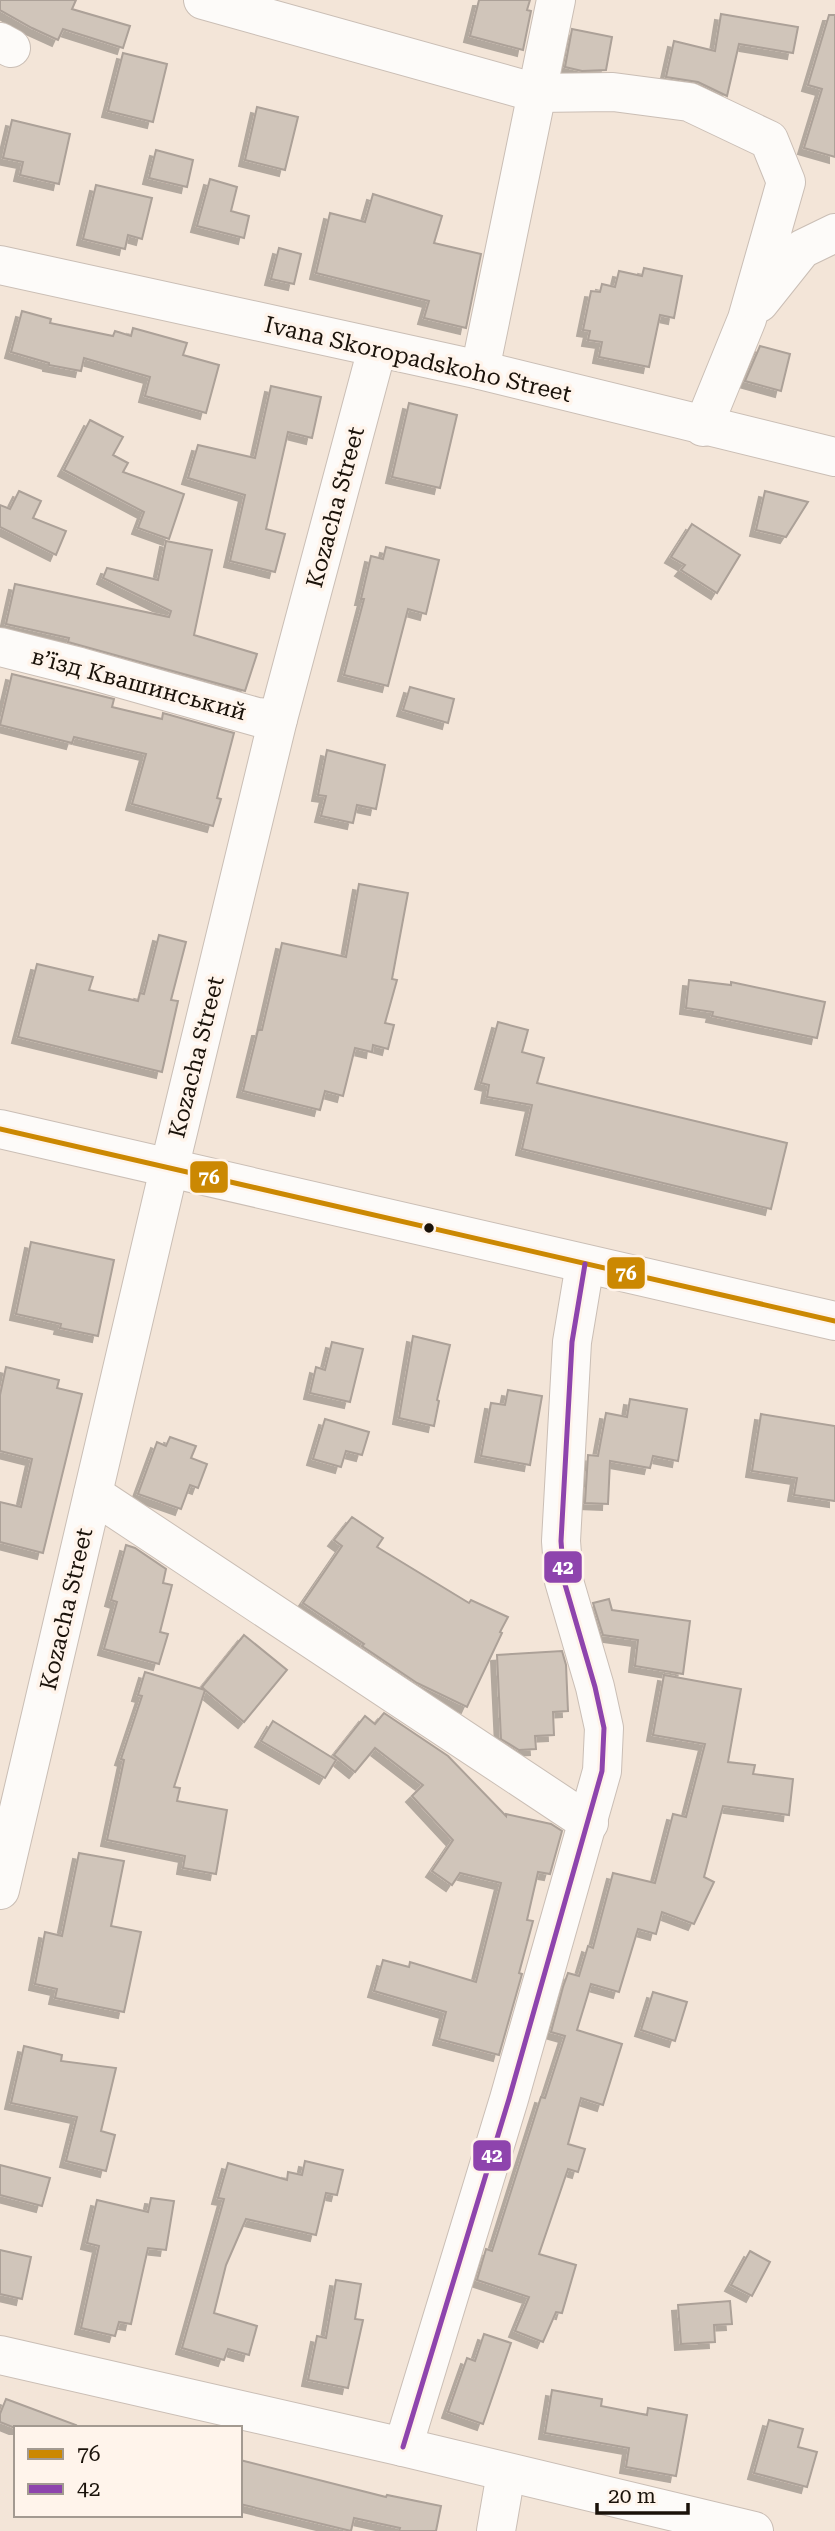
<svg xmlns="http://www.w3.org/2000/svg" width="835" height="2531" viewBox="0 0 835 2531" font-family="'Roboto Serif',serif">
  <defs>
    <filter id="shadow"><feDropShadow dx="-6" dy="6" stdDeviation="0" flood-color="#0004"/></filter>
  </defs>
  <rect width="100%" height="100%" fill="#f3e5d8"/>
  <g fill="#d0c5ba" stroke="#aca198" stroke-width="2" filter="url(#shadow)">
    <polygon points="0,0 76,0 72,9 130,26 123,48 63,29 58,40 32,28 0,10"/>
    <polygon points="479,0 530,0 527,10 531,11 523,50 470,36"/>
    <polygon points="721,14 798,27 793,53 739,44 727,96 698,82 666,77 674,41 715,51"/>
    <polygon points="829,15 835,15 835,157 804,148 822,89 808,85"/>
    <polygon points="572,29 612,37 606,70 582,71 565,67"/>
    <polygon points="123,53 167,64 153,122 108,111"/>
    <polygon points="257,107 298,117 285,170 245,160"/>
    <polygon points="12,120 70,134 59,184 20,175 23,162 3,158"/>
    <polygon points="156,150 193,160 187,187 149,178"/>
    <polygon points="210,179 237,187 231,211 249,216 244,238 197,226"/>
    <polygon points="96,185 152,198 142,239 128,235 125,249 83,239"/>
    <polygon points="373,194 442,216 434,243 481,254 466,328 424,318 429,301 316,273 330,213 365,222"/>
    <polygon points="279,248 301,254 294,284 271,279"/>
    <polygon points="644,268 682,276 674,318 660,315 649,367 599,357 602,342 588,340 590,331 583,330 591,291 600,292 602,284 615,287 619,271 642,276"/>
    <polygon points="22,311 51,319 50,323 113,336 115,331 131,336 133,328 187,343 183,355 219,365 206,413 145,396 150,377 84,358 81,371 49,365 49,363 11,352"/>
    <polygon points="760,346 790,354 781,391 745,381"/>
    <polygon points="271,386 321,397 312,438 288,432 266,529 285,534 275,572 230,561 245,495 188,478 198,445 255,458"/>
    <polygon points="409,403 457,415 440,488 392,477"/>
    <polygon points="90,420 123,437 113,455 128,463 123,472 184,494 169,539 138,528 144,512 64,470"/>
    <polygon points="19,491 41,501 33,518 66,531 56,555 0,527 0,505 10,509"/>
    <polygon points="765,491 808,502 786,537 756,530"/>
    <polygon points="692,524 740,555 717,593 681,570 685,565 671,557"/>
    <polygon points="166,541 212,550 194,635 257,654 245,691 68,642 69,638 6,624 15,584 169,617 171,611 103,578 107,568 158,580"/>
    <polygon points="386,547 439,560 426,614 408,609 388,686 344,675 364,599 361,599 371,556 383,559"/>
    <polygon points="12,674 114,699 112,707 162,719 163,713 234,733 217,798 221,799 213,826 132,804 146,754 74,737 72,743 0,725"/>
    <polygon points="410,687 454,699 448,723 403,710"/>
    <polygon points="327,750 385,765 376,809 357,805 353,823 321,816 326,796 318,795"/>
    <polygon points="359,884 408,893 392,979 397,980 385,1023 394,1025 388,1049 373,1045 372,1052 355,1048 343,1096 325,1091 320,1110 243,1091 258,1030 262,1030 282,943 346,957"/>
    <polygon points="159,935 186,942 171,1000 178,1001 162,1072 18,1037 37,964 93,977 89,990 138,1001 140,993 144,994"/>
    <polygon points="689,980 731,985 731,982 825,1002 817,1038 712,1016 713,1012 686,1008"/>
    <polygon points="498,1022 528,1030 522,1052 544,1058 537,1083 787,1143 771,1209 522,1149 532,1105 487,1097 489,1085 481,1083"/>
    <polygon points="31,1242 114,1260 98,1336 60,1328 61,1324 16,1314"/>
    <polygon points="413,1336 450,1345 437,1400 439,1401 434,1426 399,1418"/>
    <polygon points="332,1342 363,1349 350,1402 310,1393 316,1367 325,1370"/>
    <polygon points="6,1367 59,1380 57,1388 82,1394 43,1553 0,1542 0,1502 21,1507 32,1459 0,1451 0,1395"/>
    <polygon points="508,1390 542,1396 530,1465 481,1456 491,1403 505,1405"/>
    <polygon points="630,1399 687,1409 678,1461 653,1456 650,1468 610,1461 608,1504 585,1503 588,1455 598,1456 606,1413 627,1417"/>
    <polygon points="761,1414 835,1426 835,1501 794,1495 797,1478 752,1471"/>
    <polygon points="325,1419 369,1432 362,1455 346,1451 341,1467 313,1459"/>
    <polygon points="170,1437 196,1446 191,1458 207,1464 198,1488 190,1485 181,1509 138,1494 157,1442 166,1446"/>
    <polygon points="352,1517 383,1538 377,1547 469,1603 471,1600 508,1617 500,1632 502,1633 467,1707 417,1683 362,1646 364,1644 303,1603 342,1546 334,1540"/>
    <polygon points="126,1545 135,1548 166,1569 163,1583 172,1585 160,1632 168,1634 159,1664 104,1649 117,1602 111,1600"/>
    <polygon points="609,1599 612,1610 690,1621 683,1674 635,1666 638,1640 603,1635 593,1603"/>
    <polygon points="244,1635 287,1670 244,1722 205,1690 174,1787 180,1788 177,1801 227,1810 216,1874 183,1868 185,1856 107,1840 124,1760 121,1759 142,1696 138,1695 145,1672 205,1690 202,1687"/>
    <polygon points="562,1651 566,1665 568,1711 553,1712 554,1735 535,1736 536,1749 519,1750 501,1739 497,1655"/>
    <polygon points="664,1675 741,1689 728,1762 755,1765 753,1774 793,1779 789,1815 723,1806 704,1877 714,1882 694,1924 662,1912 656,1934 638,1929 619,1992 591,1984 577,2030 622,2044 603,2105 581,2098 568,2144 585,2149 578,2172 568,2169 539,2254 576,2265 562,2313 556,2312 543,2342 515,2331 529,2297 477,2280 486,2249 492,2251 541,2097 545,2098 565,2036 551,2032 563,1987 568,1973 579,1976 588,1946 593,1948 613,1873 655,1883 673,1814 686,1817 705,1744 653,1735"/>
    <polygon points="384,1713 448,1756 506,1816 506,1814 551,1824 562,1831 550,1874 538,1872 527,1920 533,1921 519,1973 522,1974 499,2055 439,2039 446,2012 374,1991 383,1960 409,1967 410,1962 476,1982 501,1883 460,1873 452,1885 432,1871 453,1840 412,1796 423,1785 375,1748 355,1772 334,1755 365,1716 375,1724"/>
    <polygon points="273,1721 336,1760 325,1778 261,1741"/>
    <polygon points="79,1853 124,1861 111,1926 141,1932 124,2012 55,1998 57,1989 35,1984 45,1932 62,1936"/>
    <polygon points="653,1992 687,2002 675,2041 641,2030"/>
    <polygon points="24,2046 62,2055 61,2061 116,2068 101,2131 115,2135 106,2171 66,2161 77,2117 11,2103"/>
    <polygon points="305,2161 343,2170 337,2195 326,2193 316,2235 246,2219 226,2265 214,2313 257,2326 249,2355 228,2349 224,2360 182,2348 224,2199 218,2198 228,2163 287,2180 288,2172 302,2175"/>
    <polygon points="0,2165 50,2178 42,2206 0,2195"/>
    <polygon points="151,2198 174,2201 166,2250 148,2248 131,2324 119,2322 115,2336 81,2328 99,2246 87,2243 97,2200 148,2212"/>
    <polygon points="0,2250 31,2257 22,2299 0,2294"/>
    <polygon points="750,2251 770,2262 752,2296 731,2285"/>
    <polygon points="336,2280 361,2284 355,2319 363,2320 348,2388 308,2380 317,2336 326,2338"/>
    <polygon points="730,2301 732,2324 714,2325 715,2342 681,2344 678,2305"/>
    <polygon points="484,2334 511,2343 483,2424 448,2412 467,2358 475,2361"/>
    <polygon points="552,2390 602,2399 601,2406 647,2415 648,2408 687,2415 676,2476 626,2467 629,2448 545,2433"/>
    <polygon points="6,2399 76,2425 75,2428 15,2428 0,2422 0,2414"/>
    <polygon points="769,2420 803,2429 798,2447 817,2452 807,2487 754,2473"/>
    <polygon points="240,2460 386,2497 387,2495 441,2506 436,2531 399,2531 400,2528 354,2518 351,2531 240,2504"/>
  </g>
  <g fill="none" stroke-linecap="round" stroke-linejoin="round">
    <g stroke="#cabeb5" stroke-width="40">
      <g id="minor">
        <polyline points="203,0 537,93 613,92 689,102 769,140 786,182 747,319 703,427"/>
        <polyline points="0,42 11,48"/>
        <polyline points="0,265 480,370 835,457"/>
        <polyline points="759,303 802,249 835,233"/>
        <polyline points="480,370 556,0"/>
        <polyline points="0,647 80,667 257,717 278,719"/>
        <polyline points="169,1169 278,719 377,349"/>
        <polyline points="93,1494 589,1823"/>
        <polyline points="0,2355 403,2447 754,2531"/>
        <polyline points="403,2447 509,2099 602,1771 604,1728 595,1687 564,1581 561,1541 572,1342 585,1264"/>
        <polyline points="496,2531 506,2473"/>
      </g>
    </g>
    <g stroke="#cabeb5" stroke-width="40">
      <g id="major">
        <polyline points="0,1129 835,1321"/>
        <polyline points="0,1890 169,1169"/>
      </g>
    </g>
    <use href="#minor" stroke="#fdfbf9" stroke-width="38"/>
    <use href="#major" stroke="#fdfbf9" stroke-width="38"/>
    <g stroke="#fff4eb" stroke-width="10">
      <polyline id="bus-1" points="0,1129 835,1321"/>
    </g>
    <g stroke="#fff4eb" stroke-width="10">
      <polyline id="bus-2" points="403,2447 509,2099 602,1771 604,1728 595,1687 564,1581 561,1541 572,1342 585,1264"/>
    </g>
    <use href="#bus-1" stroke="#cb8802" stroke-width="5"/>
    <use href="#bus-2" stroke="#8e44ad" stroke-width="5"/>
  </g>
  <circle fill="#1a120a" stroke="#fff4eb" stroke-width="2.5" cx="429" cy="1228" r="6"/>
  <g text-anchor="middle" stroke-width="7" stroke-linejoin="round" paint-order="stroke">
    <g font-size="23" fill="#1a120a" stroke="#fff4eb">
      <text transform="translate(418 359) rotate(13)" y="8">Ivana Skoropadskoho Street</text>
      <text transform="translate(335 507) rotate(-75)" y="8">Kozacha Street</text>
      <text transform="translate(139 684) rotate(15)" y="8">в’їзд Квашинський</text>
      <text transform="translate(196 1057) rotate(-76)" y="8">Kozacha Street</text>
      <text transform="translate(66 1609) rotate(-77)" y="8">Kozacha Street</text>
    </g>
  </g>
  <g stroke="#fff4eb" stroke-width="2.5">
    <rect x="189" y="1160" width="40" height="34" rx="7" fill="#cb8802"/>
    <rect x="606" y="1256" width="40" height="34" rx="7" fill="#cb8802"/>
    <rect x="543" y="1550" width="40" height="34" rx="7" fill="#8e44ad"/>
    <rect x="472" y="2139" width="40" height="33" rx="7" fill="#8e44ad"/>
  </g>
  <g font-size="19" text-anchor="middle" font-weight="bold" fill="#fff">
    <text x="209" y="1184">76</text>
    <text x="626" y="1280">76</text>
    <text x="563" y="1574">42</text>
    <text x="492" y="2162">42</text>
  </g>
  <rect x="14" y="2426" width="228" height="91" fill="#fff4eb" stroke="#a39a91" stroke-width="2"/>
  <rect x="28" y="2449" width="35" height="10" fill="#cb8802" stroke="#a39a91" stroke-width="2"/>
  <text x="77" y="2461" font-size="21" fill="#1a120a">76</text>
  <rect x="28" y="2484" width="35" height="10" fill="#8e44ad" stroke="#a39a91" stroke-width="2"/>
  <text x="77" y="2496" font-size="21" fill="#1a120a">42</text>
  <path d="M597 2503v10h91v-10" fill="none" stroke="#1a120a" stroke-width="3.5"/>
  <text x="608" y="2503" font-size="21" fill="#1a120a" stroke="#fff4eb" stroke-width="5" paint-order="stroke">20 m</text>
</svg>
